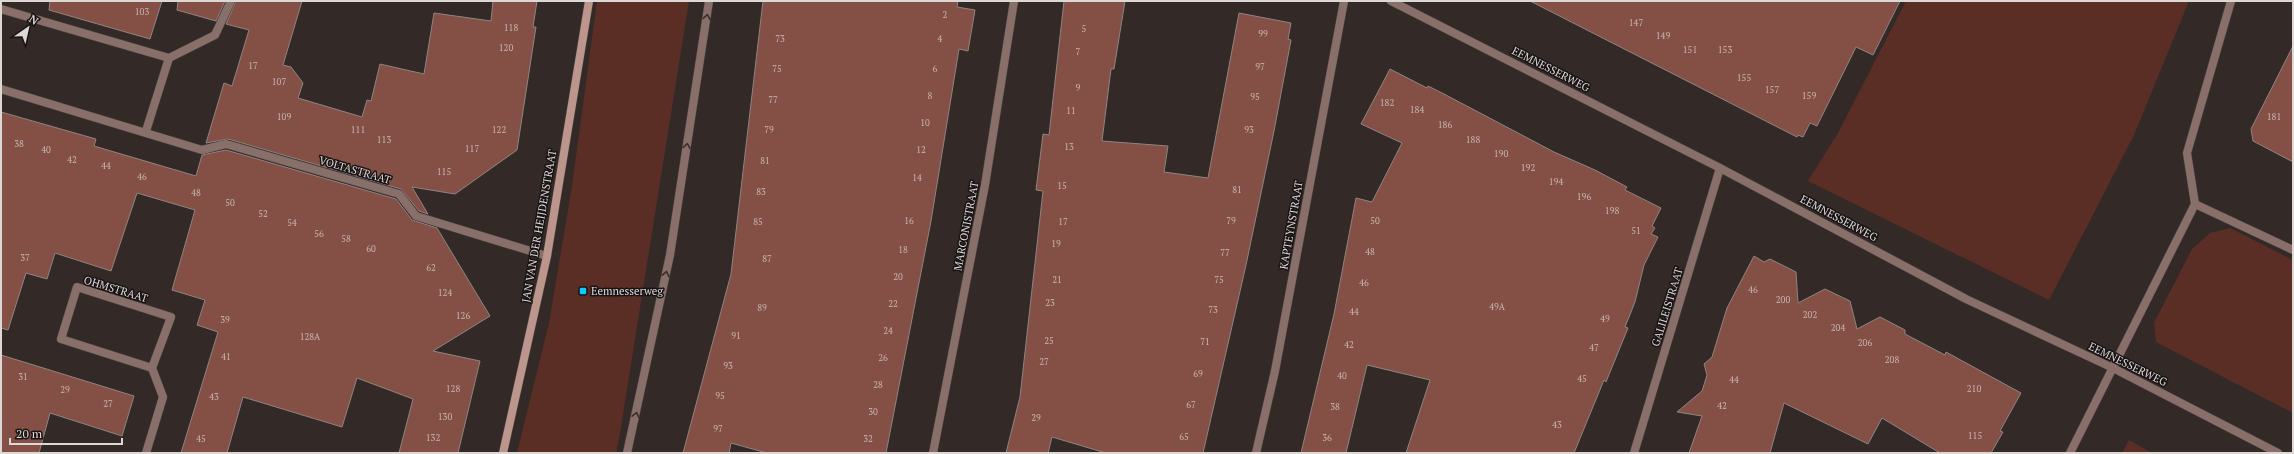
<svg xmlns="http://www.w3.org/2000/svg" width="2294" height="454" viewBox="0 0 2294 454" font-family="'PT Serif',serif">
  <rect width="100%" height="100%" fill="#332a28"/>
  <g fill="#5a2e25">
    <polygon points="597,1 689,1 620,433 616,453 517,453 549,323 572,186"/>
    <polygon points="1906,1 2189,1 2134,135 2049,300 1808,181 1838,133"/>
    <polygon points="2230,228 2293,260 2293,413 2156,342 2154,323 2192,249 2210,233"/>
    <polygon points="2129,440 2152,453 2122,453"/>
  </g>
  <g fill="#845046" stroke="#8f8482">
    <polygon points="50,1 162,1 150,39 49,10"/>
    <polygon points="178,1 225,1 216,21 177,10"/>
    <polygon points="236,1 302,1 283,65 291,67 303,83 298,98 362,117 367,100 371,101 380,64 424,74 434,13 491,21 493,1 537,1 533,27 536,27 517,150 455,194 412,187 428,214 419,211 401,189 228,139 206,143 224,83 232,86 249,30 226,24"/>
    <polygon points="763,1 958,1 957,7 975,10 968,51 959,49 931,221 886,453 767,453 731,443 729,453 683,453 731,274"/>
    <polygon points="1064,1 1125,1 1114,69 1111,69 1102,141 1168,146 1164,172 1208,178 1239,13 1291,23 1288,39 1291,40 1274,131 1246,265 1203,453 1106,453 1052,437 1048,453 1006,453 1020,397 1043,191 1036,190 1043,134 1049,135"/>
    <polygon points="1530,1 1900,1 1873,55 1856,47 1817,126 1810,123 1803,137 1798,135 1797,137"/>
    <polygon points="2293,46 2293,162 2253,141 2251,129"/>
    <polygon points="1390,69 1427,88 1428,86 1444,94 1554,152 1595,170 1627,187 1625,190 1661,208 1652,226 1655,228 1651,234 1658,237 1644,265 1635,302 1625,327 1628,328 1606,382 1604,380 1574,453 1406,453 1430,380 1367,365 1346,453 1301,453 1334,314 1356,198 1372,202 1402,143 1361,124"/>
    <polygon points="1,112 96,139 94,146 196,176 202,155 226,150 396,199 412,220 437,228 490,316 433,351 480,361 458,453 399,453 413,399 357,378 342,427 243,397 227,453 181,453 218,332 197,325 205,300 172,290 195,210 137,193 111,271 55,253 47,279 26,273 8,330 1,328"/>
    <polygon points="1754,256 1764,262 1770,259 1796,272 1798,303 1825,289 1850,301 1857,329 1880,317 1905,330 1905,334 1945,355 1946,352 2021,393 2000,431 2003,432 1991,453 1940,453 1882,418 1868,444 1784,403 1770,453 1689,453 1702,416 1677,412 1702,391 1707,375 1704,364 1712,357 1727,308"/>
    <polygon points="1,355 134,396 122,436 50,413 39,453 1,453"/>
  </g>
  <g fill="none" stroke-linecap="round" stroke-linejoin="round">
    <g stroke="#4e4644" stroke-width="9">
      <g id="minor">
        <polyline points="1,9 169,58 146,131"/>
        <polyline points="169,58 215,35 231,1"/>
        <polyline points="1,89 202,150 226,144 399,194 416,216 547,256"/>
        <polyline points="2195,204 2293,250"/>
        <polyline points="146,453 163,397 152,368 171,317 77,287 61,339 152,368"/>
        <polyline points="627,453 670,255 709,1"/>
        <polyline points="933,453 985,185 1014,1"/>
        <polyline points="1256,453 1275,371 1344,1"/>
        <polyline points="1634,453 1720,168"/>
        <polyline points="2070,453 2195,204 2187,153 2231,1"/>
      </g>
    </g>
    <g stroke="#4e4644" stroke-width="9">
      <polyline id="tertiary" points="1391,1 1720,168 1966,299 2113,368 2278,453"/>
    </g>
    <g stroke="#4e4644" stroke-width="9">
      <polyline id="secondary" points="503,453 547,256 589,1"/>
    </g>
    <use href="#minor" stroke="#886f6a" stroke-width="8"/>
    <use href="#tertiary" stroke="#886f6a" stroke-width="8"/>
    <use href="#secondary" stroke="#bc958c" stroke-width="8"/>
  </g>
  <defs><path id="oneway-chevron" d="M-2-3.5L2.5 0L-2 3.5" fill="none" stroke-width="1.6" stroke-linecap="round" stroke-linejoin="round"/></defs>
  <g stroke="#3a2f2d">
    <use href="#oneway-chevron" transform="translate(707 17) rotate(-81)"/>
    <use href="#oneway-chevron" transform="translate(687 146) rotate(-81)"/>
    <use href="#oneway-chevron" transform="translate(666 274) rotate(-78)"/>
    <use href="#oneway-chevron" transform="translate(636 415) rotate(-78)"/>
  </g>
  <rect fill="#11cafb" stroke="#181413" stroke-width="1.5" x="579" y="287" width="8" height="8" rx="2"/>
  <g text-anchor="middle" stroke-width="3" stroke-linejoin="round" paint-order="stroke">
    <g font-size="9" fill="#c7b5b2">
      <text x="142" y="15">103</text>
      <text x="945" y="18">2</text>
      <text x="1636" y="26">147</text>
      <text x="511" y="31">118</text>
      <text x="1084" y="32">5</text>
      <text x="1263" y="37">99</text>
      <text x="1663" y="39">149</text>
      <text x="780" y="42">73</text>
      <text x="940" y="42">4</text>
      <text x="506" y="51">120</text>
      <text x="1690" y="53">151</text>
      <text x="1725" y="53">153</text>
      <text x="1078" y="55">7</text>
      <text x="253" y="69">17</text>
      <text x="1260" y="70">97</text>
      <text x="777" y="72">75</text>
      <text x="935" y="72">6</text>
      <text x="1744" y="81">155</text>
      <text x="279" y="85">107</text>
      <text x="1078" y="91">9</text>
      <text x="1772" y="93">157</text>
      <text x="930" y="99">8</text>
      <text x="1809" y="99">159</text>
      <text x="1255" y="100">95</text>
      <text x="773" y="103">77</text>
      <text x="1387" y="106">182</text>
      <text x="1417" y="113">184</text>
      <text x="1071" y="114">11</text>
      <text x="284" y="120">109</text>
      <text x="2274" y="120">181</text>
      <text x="925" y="126">10</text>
      <text x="1445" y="128">186</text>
      <text x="358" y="133">111</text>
      <text x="499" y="133">122</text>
      <text x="769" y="133">79</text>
      <text x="1249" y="133">93</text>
      <text x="384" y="143">113</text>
      <text x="1473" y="143">188</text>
      <text x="19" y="147">38</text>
      <text x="1069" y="150">13</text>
      <text x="472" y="152">117</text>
      <text x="46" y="153">40</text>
      <text x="921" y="153">12</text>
      <text x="1501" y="157">190</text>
      <text x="72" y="163">42</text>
      <text x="765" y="164">81</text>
      <text x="106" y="169">44</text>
      <text x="1528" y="171">192</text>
      <text x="444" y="175">115</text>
      <text x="142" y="180">46</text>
      <text x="917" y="181">14</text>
      <text x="1556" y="185">194</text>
      <text x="1062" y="189">15</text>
      <text x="1237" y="193">81</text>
      <text x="761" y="195">83</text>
      <text x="196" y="196">48</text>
      <text x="1584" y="200">196</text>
      <text x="230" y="206">50</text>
      <text x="1612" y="214">198</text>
      <text x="263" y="217">52</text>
      <text x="909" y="224">16</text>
      <text x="1231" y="224">79</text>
      <text x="1375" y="224">50</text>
      <text x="758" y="225">85</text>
      <text x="1063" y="225">17</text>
      <text x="292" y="226">54</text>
      <text x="1636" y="234">51</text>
      <text x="319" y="237">56</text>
      <text x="346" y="242">58</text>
      <text x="1056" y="247">19</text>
      <text x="371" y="252">60</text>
      <text x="903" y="253">18</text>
      <text x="1370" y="255">48</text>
      <text x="1225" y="256">77</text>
      <text x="25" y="261">37</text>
      <text x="767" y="262">87</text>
      <text x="431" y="271">62</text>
      <text x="898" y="280">20</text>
      <text x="1057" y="283">21</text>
      <text x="1219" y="283">75</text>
      <text x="1364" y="286">46</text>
      <text x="1753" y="293">46</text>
      <text x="445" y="296">124</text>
      <text x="1783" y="303">200</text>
      <text x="1050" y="306">23</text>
      <text x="893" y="307">22</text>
      <text x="1497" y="310">49A</text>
      <text x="762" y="311">89</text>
      <text x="1213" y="313">73</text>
      <text x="1354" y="315">44</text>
      <text x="1810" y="318">202</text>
      <text x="463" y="319">126</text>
      <text x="1605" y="322">49</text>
      <text x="225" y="323">39</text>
      <text x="1838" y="331">204</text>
      <text x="888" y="334">24</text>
      <text x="736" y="339">91</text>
      <text x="310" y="340">128A</text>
      <text x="1049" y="344">25</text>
      <text x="1205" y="345">71</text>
      <text x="1865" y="346">206</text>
      <text x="1349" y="348">42</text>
      <text x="1594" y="351">47</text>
      <text x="226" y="360">41</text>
      <text x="883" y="361">26</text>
      <text x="1892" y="363">208</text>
      <text x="1044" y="365">27</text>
      <text x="728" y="369">93</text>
      <text x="1198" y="377">69</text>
      <text x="1342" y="379">40</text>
      <text x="23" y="380">31</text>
      <text x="1582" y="382">45</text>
      <text x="1734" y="383">44</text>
      <text x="878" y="388">28</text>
      <text x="453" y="392">128</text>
      <text x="1974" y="392">210</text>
      <text x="65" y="393">29</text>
      <text x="720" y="399">95</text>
      <text x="214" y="400">43</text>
      <text x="108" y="407">27</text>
      <text x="1191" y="408">67</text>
      <text x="1722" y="409">42</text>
      <text x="1335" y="410">38</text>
      <text x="873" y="415">30</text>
      <text x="445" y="420">130</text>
      <text x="1036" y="421">29</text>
      <text x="1557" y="428">43</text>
      <text x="718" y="432">97</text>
      <text x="1975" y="439">115</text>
      <text x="1184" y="440">65</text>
      <text x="433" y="441">132</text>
      <text x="1327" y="441">36</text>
      <text x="201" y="442">45</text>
      <text x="868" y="442">32</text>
    </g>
    <g font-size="11" fill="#ddd7d6" stroke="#181413">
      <text transform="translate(1551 69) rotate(27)" y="4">EEMNESSERWEG</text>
      <text transform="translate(355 170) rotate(16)" y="4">VOLTASTRAAT</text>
      <text transform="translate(1839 218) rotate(28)" y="4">EEMNESSERWEG</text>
      <text transform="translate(1291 225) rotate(-80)" y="4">KAPTEYNSTRAAT</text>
      <text transform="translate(539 226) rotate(-80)" y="4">JAN VAN DER HEIJDENSTRAAT</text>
      <text transform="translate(966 226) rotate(-79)" y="4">MARCONISTRAAT</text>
      <text transform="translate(116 289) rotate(17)" y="4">OHMSTRAAT</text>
      <text transform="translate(1667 307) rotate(-73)" y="4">GALILEISTRAAT</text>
      <text transform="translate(2128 364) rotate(26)" y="4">EEMNESSERWEG</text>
    </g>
    <g font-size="11" fill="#ddd7d6" stroke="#181413" text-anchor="start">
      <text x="591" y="295">Eemnesserweg</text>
    </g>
  </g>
  <rect width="2294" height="454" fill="none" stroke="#ddd7d6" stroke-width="4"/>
  <g transform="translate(28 28) rotate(34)" stroke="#181413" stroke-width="3" paint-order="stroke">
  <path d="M0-3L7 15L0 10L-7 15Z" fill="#ddd7d6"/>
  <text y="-6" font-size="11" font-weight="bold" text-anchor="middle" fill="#ddd7d6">N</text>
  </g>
  <path d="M10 438v6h112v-6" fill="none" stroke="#ddd7d6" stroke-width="2"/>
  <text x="16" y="438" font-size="12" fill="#ddd7d6" stroke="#181413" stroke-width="3" paint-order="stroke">20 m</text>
</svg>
